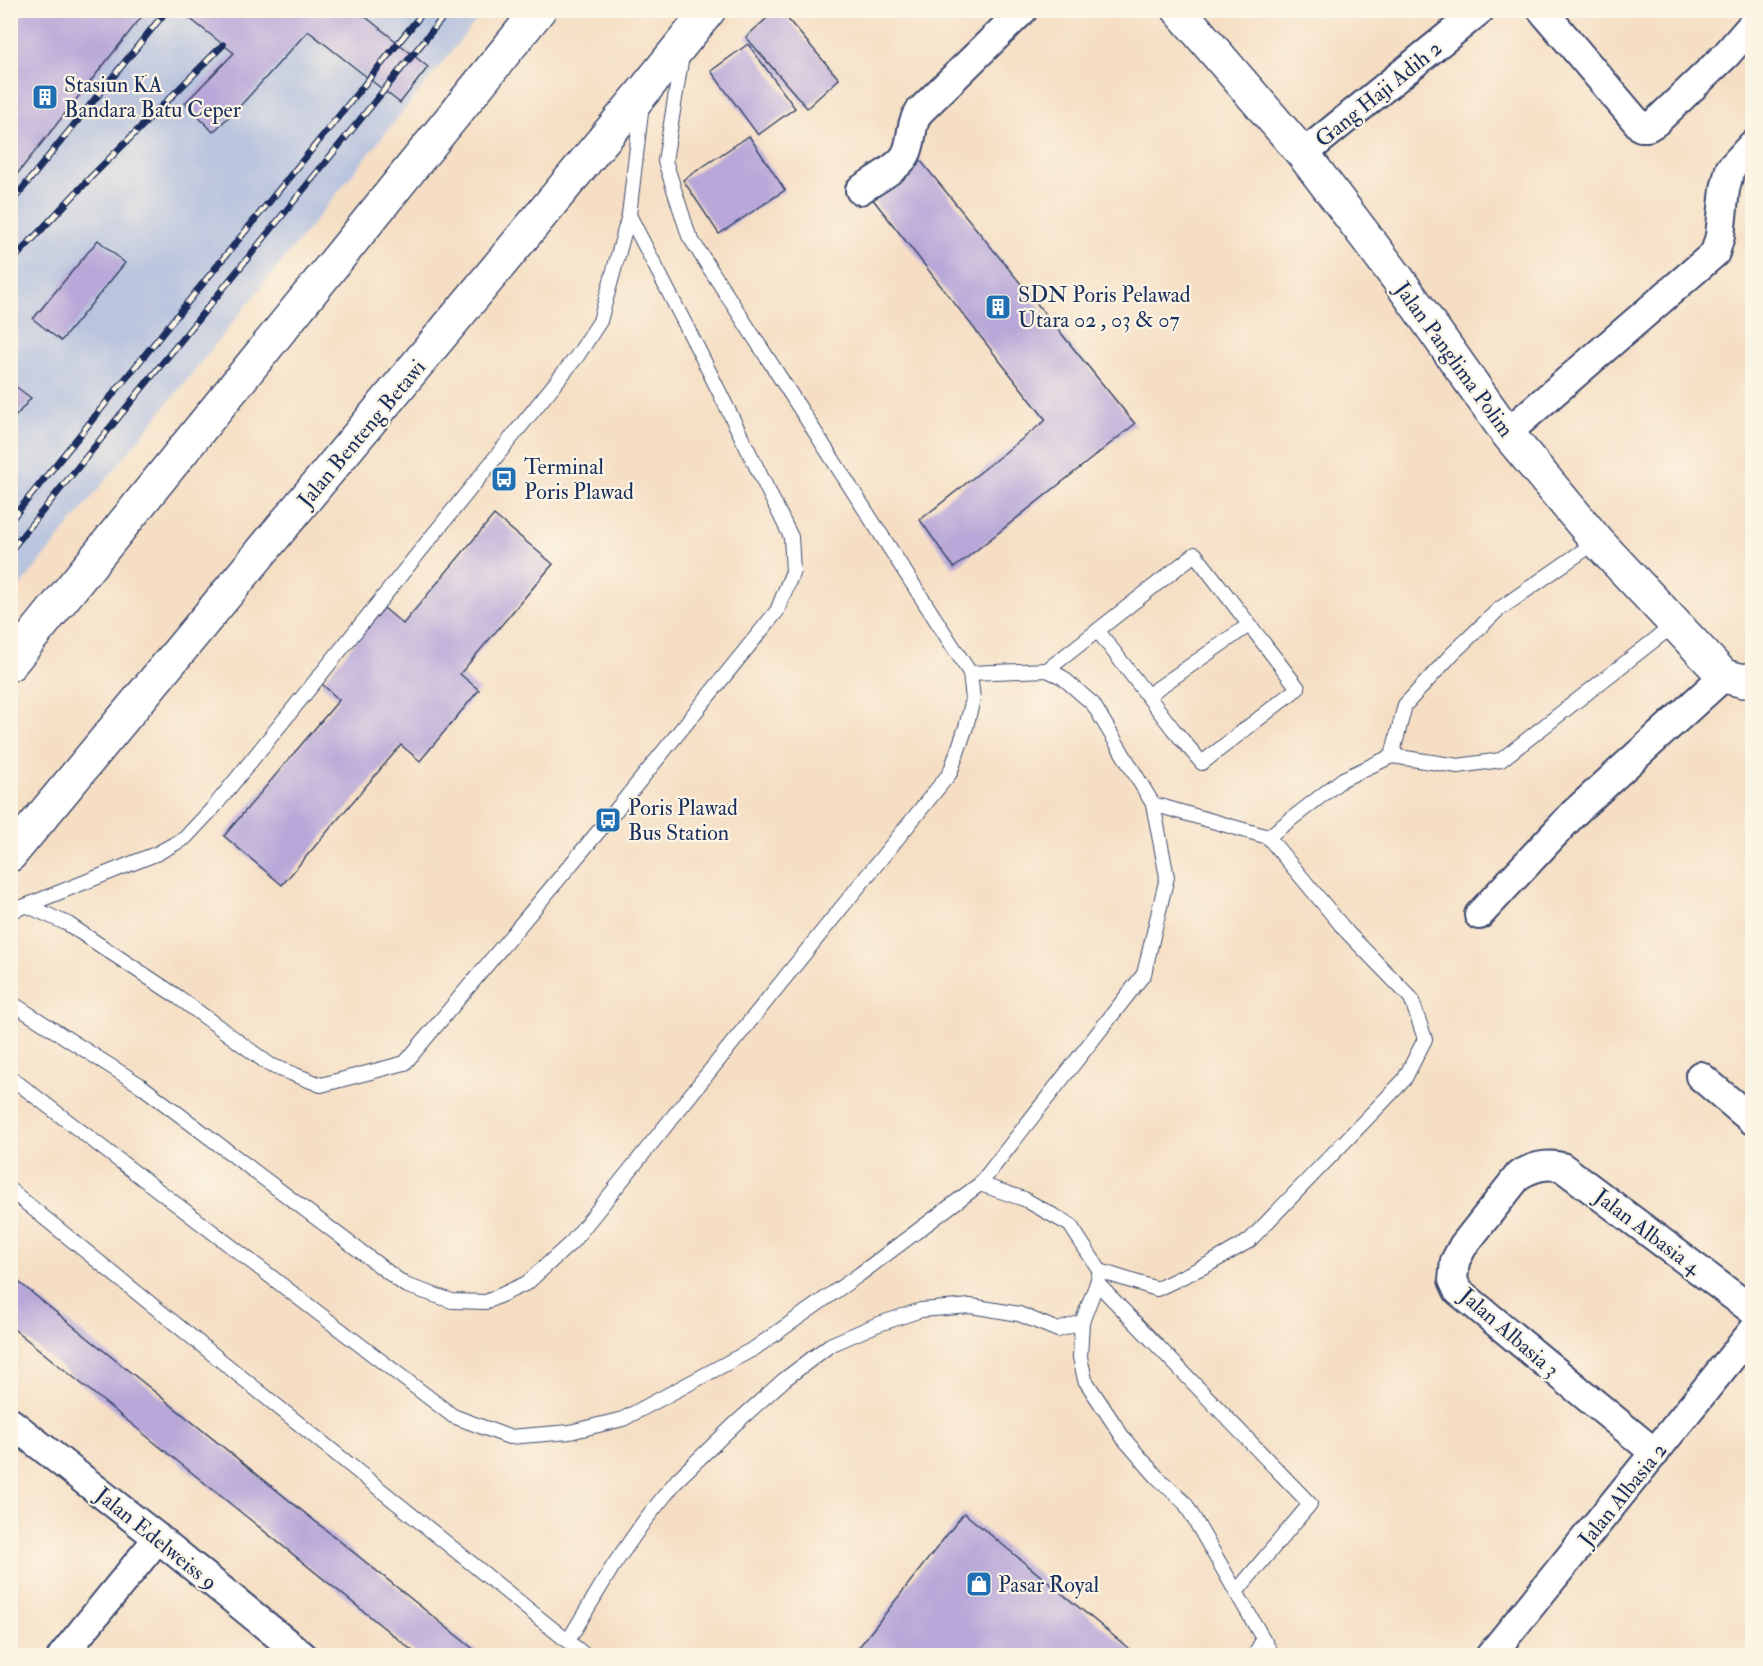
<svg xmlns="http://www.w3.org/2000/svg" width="1763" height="1666" viewBox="0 0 1763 1666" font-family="'IM FELL Double Pica',serif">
  <rect width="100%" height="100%" fill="#fcf5e5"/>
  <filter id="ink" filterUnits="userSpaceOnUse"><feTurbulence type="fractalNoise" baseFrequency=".0167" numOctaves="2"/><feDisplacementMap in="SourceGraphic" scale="12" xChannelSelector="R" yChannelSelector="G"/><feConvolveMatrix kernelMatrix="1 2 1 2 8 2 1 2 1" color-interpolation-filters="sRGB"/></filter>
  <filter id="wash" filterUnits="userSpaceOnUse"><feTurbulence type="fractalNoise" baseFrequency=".008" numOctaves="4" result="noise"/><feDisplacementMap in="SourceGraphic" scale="24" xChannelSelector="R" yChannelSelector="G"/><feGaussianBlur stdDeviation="1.35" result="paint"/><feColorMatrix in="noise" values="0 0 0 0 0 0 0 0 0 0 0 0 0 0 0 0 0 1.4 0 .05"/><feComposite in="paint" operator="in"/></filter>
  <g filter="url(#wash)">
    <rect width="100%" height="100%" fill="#f5dec3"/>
    <polygon fill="#bac4de" points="11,11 484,11 11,598"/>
    <g id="blocks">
      <g fill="#b8a7d8">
        <polygon points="10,10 147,10 10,183"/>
        <polygon points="179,10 357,10 428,67 400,103 308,31 241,105 213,132 185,103 234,53"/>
        <polygon points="776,10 780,10 839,79 807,108 746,37"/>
        <polygon points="748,44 795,108 758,135 711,71"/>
        <polygon points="749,136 785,190 719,234 683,180"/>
        <polygon points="916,155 1135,424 954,568 920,520 1046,420 868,193"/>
        <polygon points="98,240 125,263 61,341 33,319"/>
        <polygon points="10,382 31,398 10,423"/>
        <polygon points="494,515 553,564 460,674 479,690 420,761 401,745 282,885 224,836 339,700 321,683 384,608 403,624"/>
        <polygon points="10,1275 482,1656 419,1656 10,1326"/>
        <polygon points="964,1513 1138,1656 852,1656"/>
      </g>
    </g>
  </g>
  <g filter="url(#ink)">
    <use href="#blocks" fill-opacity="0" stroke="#3c496d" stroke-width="1.5"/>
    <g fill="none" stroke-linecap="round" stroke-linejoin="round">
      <g stroke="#3c496d" stroke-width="16">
        <g id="lane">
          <polyline points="1047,670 1195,554 1298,688 1202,763 1173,729 1098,631"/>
          <polyline points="1148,695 1249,625"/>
          <polyline points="1392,756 1458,766 1501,760 1675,624"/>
          <polyline points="1153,804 1268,837 1343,779 1392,756 1405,705 1452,654 1498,610 1597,541"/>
          <polyline points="28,906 68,924 178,997 270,1065 321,1085 405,1063 608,820 777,611 793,571 791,537 699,351 629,215"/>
          <polyline points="10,912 158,853 185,838 214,807 578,355 600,321 629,215 642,104"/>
          <polyline points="10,1002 140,1085 405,1285 452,1301 486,1302 527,1283 572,1242 950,773 966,727 973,699 970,673 689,236 665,161 682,55"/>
          <polyline points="10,1077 453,1416 509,1437 570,1432 623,1419 755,1348 860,1274 980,1184 1144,974 1167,877 1153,804 1093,704 1062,677 1047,670 970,673"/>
          <polyline points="980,1184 1024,1199 1070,1225 1100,1271 1157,1289 1209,1264 1249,1241 1404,1080 1425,1039 1411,998 1347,932 1268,837"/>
          <polyline points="10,1190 586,1656"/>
          <polyline points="1100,1271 1097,1283 1082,1322 1080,1357 1085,1380 1124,1439 1157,1477 1185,1503 1273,1656"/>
          <polyline points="1097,1283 1310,1504 1236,1592"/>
          <polyline points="568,1641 613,1566 645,1520 678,1479 735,1424 785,1379 830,1345 876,1325 921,1310 971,1306 1019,1314 1058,1330 1082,1322"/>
          <polyline points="1254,1656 1263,1640"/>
        </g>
      </g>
      <g stroke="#3c496d" stroke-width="32">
        <g id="street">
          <polyline points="1542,10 1641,127 1648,127 1656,122 1726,55 1752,25"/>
          <polyline points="1303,154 1480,10"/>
          <path d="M 860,190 C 873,181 902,166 907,152 C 913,138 910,124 919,112 L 1023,10"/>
          <polyline points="1507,433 1715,253 1720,236 1725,189 1730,169 1752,145"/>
          <polyline points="1479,915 1575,812 1724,676"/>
          <polyline points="1700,1076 1752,1120"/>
          <polyline points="10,1422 158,1538 303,1656"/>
          <path d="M 1655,1453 L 1458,1291 L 1453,1280 L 1455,1261 L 1463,1246 L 1519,1175 C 1533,1167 1546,1163 1562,1167 L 1752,1310"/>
          <polyline points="62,1656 158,1538"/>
          <polyline points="1490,1656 1752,1332"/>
        </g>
      </g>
      <g stroke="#3c496d" stroke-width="36">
        <g id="secondary">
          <polyline points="1179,10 1303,154 1398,279 1507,433 1597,541 1724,676 1744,681 1752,679"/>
          <polyline points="10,664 539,10"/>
          <polyline points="10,855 643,92 709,10"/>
        </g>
      </g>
      <use href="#lane" stroke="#fff" stroke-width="14"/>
      <use href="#street" stroke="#fff" stroke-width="28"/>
      <use href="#secondary" stroke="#fff" stroke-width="33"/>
      <g stroke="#1b2f5e" stroke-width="7">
        <g id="rail">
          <polyline points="10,204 167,10"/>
          <polyline points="10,263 91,177 223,45"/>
          <polyline points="10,521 425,10"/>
          <polyline points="10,551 449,10"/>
        </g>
      </g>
      <use href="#rail" stroke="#fcf5e5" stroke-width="4.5" stroke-dasharray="14" stroke-linecap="butt"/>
    </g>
  </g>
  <defs>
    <g id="building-square" transform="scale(1.35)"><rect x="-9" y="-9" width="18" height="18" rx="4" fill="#1f6fb2" stroke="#fcf5e5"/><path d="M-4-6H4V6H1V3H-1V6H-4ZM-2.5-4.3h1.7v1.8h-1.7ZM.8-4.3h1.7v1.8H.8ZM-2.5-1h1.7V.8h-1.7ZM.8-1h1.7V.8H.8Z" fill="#fff"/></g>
    <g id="bus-square" transform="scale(1.35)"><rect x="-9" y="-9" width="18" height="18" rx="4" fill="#1f6fb2" stroke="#fcf5e5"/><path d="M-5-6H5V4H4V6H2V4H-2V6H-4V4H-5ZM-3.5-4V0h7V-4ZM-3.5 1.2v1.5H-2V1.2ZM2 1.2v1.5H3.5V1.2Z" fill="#fff"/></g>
    <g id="shop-square" transform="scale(1.35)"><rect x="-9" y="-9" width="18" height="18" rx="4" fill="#1f6fb2" stroke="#fcf5e5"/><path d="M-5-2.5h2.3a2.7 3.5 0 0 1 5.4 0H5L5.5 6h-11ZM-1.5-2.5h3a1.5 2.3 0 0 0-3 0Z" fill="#fff"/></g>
  </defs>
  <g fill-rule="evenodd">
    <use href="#building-square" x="45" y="97"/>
    <use href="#building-square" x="998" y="307"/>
    <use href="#bus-square" x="504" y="479"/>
    <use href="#bus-square" x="608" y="820"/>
    <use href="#shop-square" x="979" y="1584"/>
  </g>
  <g text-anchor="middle" stroke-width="4.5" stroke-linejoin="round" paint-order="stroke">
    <g font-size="22" fill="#1b2f5e" stroke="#fcf5e5" text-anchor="start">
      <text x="64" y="92">Stasiun KA<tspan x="64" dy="25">Bandara Batu Ceper</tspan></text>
      <text x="1018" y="302">SDN Poris Pelawad<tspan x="1018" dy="25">Utara 02 , 03 &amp; 07</tspan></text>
      <text x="524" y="474">Terminal<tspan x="524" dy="25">Poris Plawad</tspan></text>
      <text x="628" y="815">Poris Plawad<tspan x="628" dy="25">Bus Station</tspan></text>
      <text x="998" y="1592">Pasar Royal</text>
    </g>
    <g font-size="22" fill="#1b2f5e" stroke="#fcf5e5">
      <text transform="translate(1378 93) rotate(-39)" y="8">Gang Haji Adih 2</text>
      <text transform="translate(1455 359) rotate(54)" y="8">Jalan Panglima Polim</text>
      <text transform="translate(361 433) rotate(-50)" y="8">Jalan Benteng Betawi</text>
      <text transform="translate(1648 1231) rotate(37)" y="8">Jalan Albasia 4</text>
      <text transform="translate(1510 1332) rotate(41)" y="8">Jalan Albasia 3</text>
      <text transform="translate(1622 1494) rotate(-51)" y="8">Jalan Albasia 2</text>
      <text transform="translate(157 1538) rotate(39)" y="8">Jalan Edelweiss 9</text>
    </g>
  </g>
  <rect width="1763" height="1666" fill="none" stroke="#fcf5e5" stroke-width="36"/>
</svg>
